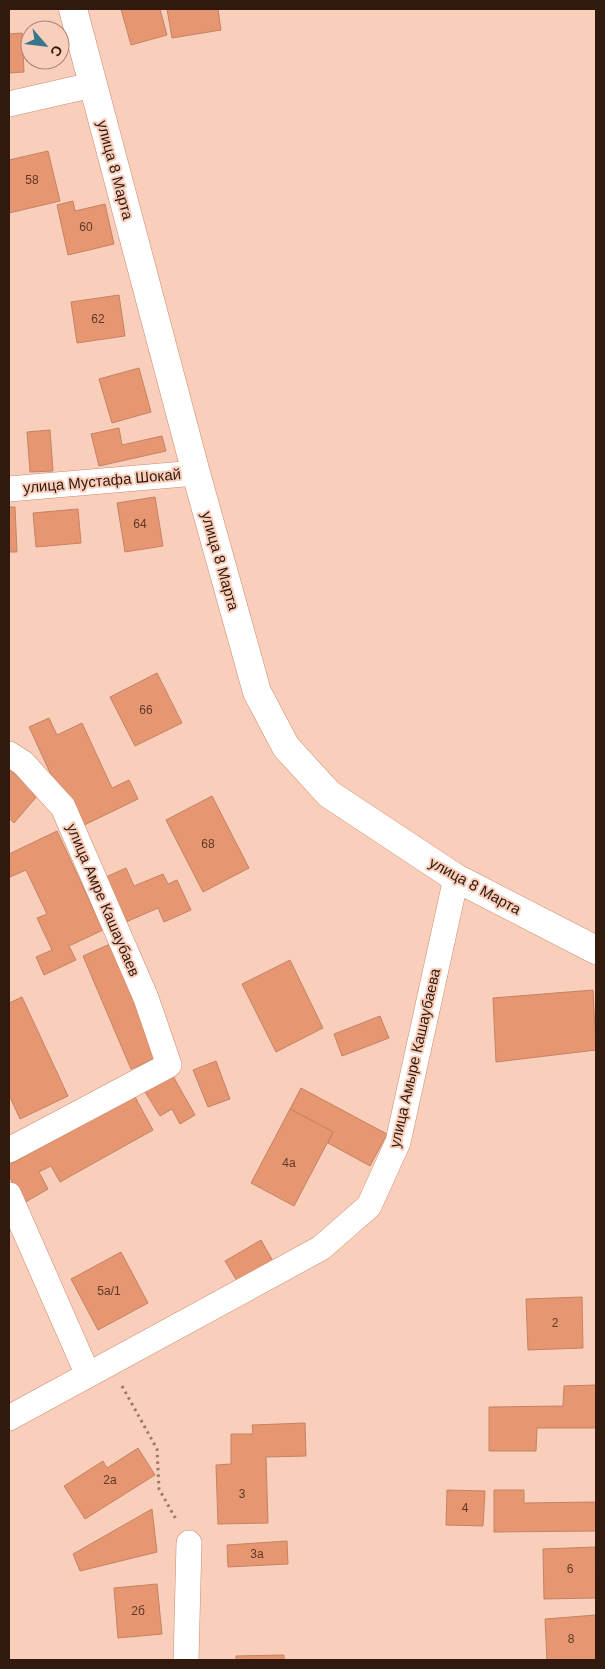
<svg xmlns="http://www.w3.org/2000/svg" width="605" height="1669" viewBox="0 0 605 1669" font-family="Helvetica,sans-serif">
  <rect width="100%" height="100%" fill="#f9cebb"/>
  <g fill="#e69671" stroke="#c48365">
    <polygon points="121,9 160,9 167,35 131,45"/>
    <polygon points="167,9 218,9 221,30 172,38"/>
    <polygon points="22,33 24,72 9,73 9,34"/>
    <polygon points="48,151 60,201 9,213 9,160"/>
    <polygon points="73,201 75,211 105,204 114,244 68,255 57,205"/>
    <polygon points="119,295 125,336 77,343 71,302"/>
    <polygon points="139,368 151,412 112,423 99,379"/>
    <polygon points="119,428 122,445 162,436 166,451 99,466 91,434"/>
    <polygon points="50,430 53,471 30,472 27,432"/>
    <polygon points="155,497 163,546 125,552 117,503"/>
    <polygon points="9,507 15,507 17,552 9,552"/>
    <polygon points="78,509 81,543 36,547 33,513"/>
    <polygon points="157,673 182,723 135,746 110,697"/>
    <polygon points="49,718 57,735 82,723 112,788 129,780 138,799 76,829 29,727"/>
    <polygon points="9,769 38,795 14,823 9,818"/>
    <polygon points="212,796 249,868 203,892 166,820"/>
    <polygon points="57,831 103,930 69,946 76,960 44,975 36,957 52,950 37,918 47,914 26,870 10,877 9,854"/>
    <polygon points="126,868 134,886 163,874 168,884 177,880 191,910 164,922 158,908 126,922 106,877"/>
    <polygon points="110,944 158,1057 131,1069 83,956"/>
    <polygon points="290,960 323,1028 276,1052 242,984"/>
    <polygon points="593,990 596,1050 496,1062 493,998"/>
    <polygon points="22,997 68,1096 20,1119 9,1095 9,1003"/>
    <polygon points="380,1016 389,1038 342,1056 334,1034"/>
    <polygon points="216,1061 230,1099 208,1107 193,1070"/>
    <polygon points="173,1076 195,1115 180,1124 172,1109 160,1116 145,1092"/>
    <polygon points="301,1088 387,1134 370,1166 328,1143 333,1132 290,1109"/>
    <polygon points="134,1095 153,1130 60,1182 51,1166 39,1172 48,1189 24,1203 9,1176 9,1165"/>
    <polygon points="290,1109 333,1132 294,1206 251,1183"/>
    <polygon points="261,1240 274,1263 239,1284 225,1261"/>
    <polygon points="121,1252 148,1303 98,1330 71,1279"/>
    <polygon points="582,1297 583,1348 528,1350 526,1299"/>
    <polygon points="596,1385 596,1428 537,1428 536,1451 489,1451 489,1407 563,1406 564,1386"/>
    <polygon points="305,1423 306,1456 266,1457 268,1523 218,1524 216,1465 231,1464 231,1434 253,1434 252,1425"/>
    <polygon points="138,1448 155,1475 85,1519 64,1486 103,1461 107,1468"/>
    <polygon points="447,1490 485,1491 483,1526 446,1525"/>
    <polygon points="494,1490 524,1490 524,1503 596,1502 596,1531 494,1532"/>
    <polygon points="152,1509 157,1552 80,1571 73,1554"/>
    <polygon points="287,1541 288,1564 228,1567 227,1545"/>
    <polygon points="595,1547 596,1598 544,1599 543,1549"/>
    <polygon points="157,1584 162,1634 118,1638 114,1588"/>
    <polygon points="596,1615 596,1660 547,1660 545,1619"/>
    <polygon points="284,1655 284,1660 236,1660 236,1656"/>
  </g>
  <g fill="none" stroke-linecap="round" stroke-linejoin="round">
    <g stroke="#cd8b6d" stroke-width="26">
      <g id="minor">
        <polyline points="9,104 92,85"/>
        <polyline points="9,489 196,473"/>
        <polyline points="9,754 23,763 63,807 146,998 169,1065 9,1150"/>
        <polyline points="9,1195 88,1375"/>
        <polyline points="9,1418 321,1248 369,1206 398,1142 456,878"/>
        <polyline points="186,1660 189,1543"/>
      </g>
    </g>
    <g stroke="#cd8b6d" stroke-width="29">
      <polyline id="tertiary" points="73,9 196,473 257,692 286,747 329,794 456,878 596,950"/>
    </g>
    <polyline stroke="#9b7969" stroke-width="3" stroke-dasharray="2.5 4" stroke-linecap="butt" points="122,1386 157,1449 159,1489 177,1521"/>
    <use href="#minor" stroke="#fff" stroke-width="25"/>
    <use href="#tertiary" stroke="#fff" stroke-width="28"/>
  </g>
  <g text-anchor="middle" stroke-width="4" stroke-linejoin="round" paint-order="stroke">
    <g font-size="12" fill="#5f3826">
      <text x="32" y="184">58</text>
      <text x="86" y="231">60</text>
      <text x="98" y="323">62</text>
      <text x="140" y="528">64</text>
      <text x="146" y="714">66</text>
      <text x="208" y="848">68</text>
      <text x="289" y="1167">4а</text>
      <text x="109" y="1295">5а/1</text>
      <text x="555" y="1327">2</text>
      <text x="110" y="1484">2а</text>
      <text x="242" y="1498">3</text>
      <text x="465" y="1512">4</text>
      <text x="257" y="1558">3а</text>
      <text x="570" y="1573">6</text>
      <text x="138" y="1615">2б</text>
      <text x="571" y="1643">8</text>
    </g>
    <g font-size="15" fill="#32190d" stroke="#f9cebb">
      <text transform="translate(115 170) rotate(75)" y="5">улица 8 Марта</text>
      <text transform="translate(102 481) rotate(-5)" y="5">улица Мустафа Шокай</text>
      <text transform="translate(220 561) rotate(74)" y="5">улица 8 Марта</text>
      <text transform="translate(475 886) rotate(29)" y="5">улица 8 Марта</text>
      <text transform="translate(103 900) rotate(67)" y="5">улица Амре Кашаубаев</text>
      <text transform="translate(415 1058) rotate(-77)" y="5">улица Амыре Кашаубаева</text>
    </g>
  </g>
  <rect width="605" height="1669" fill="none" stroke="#32190d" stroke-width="20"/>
  <g transform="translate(45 45) rotate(118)"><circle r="24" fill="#f9cebb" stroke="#a98675"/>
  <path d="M0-4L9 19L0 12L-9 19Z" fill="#38748b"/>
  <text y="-8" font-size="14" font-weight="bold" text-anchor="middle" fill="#32190d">С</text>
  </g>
</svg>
